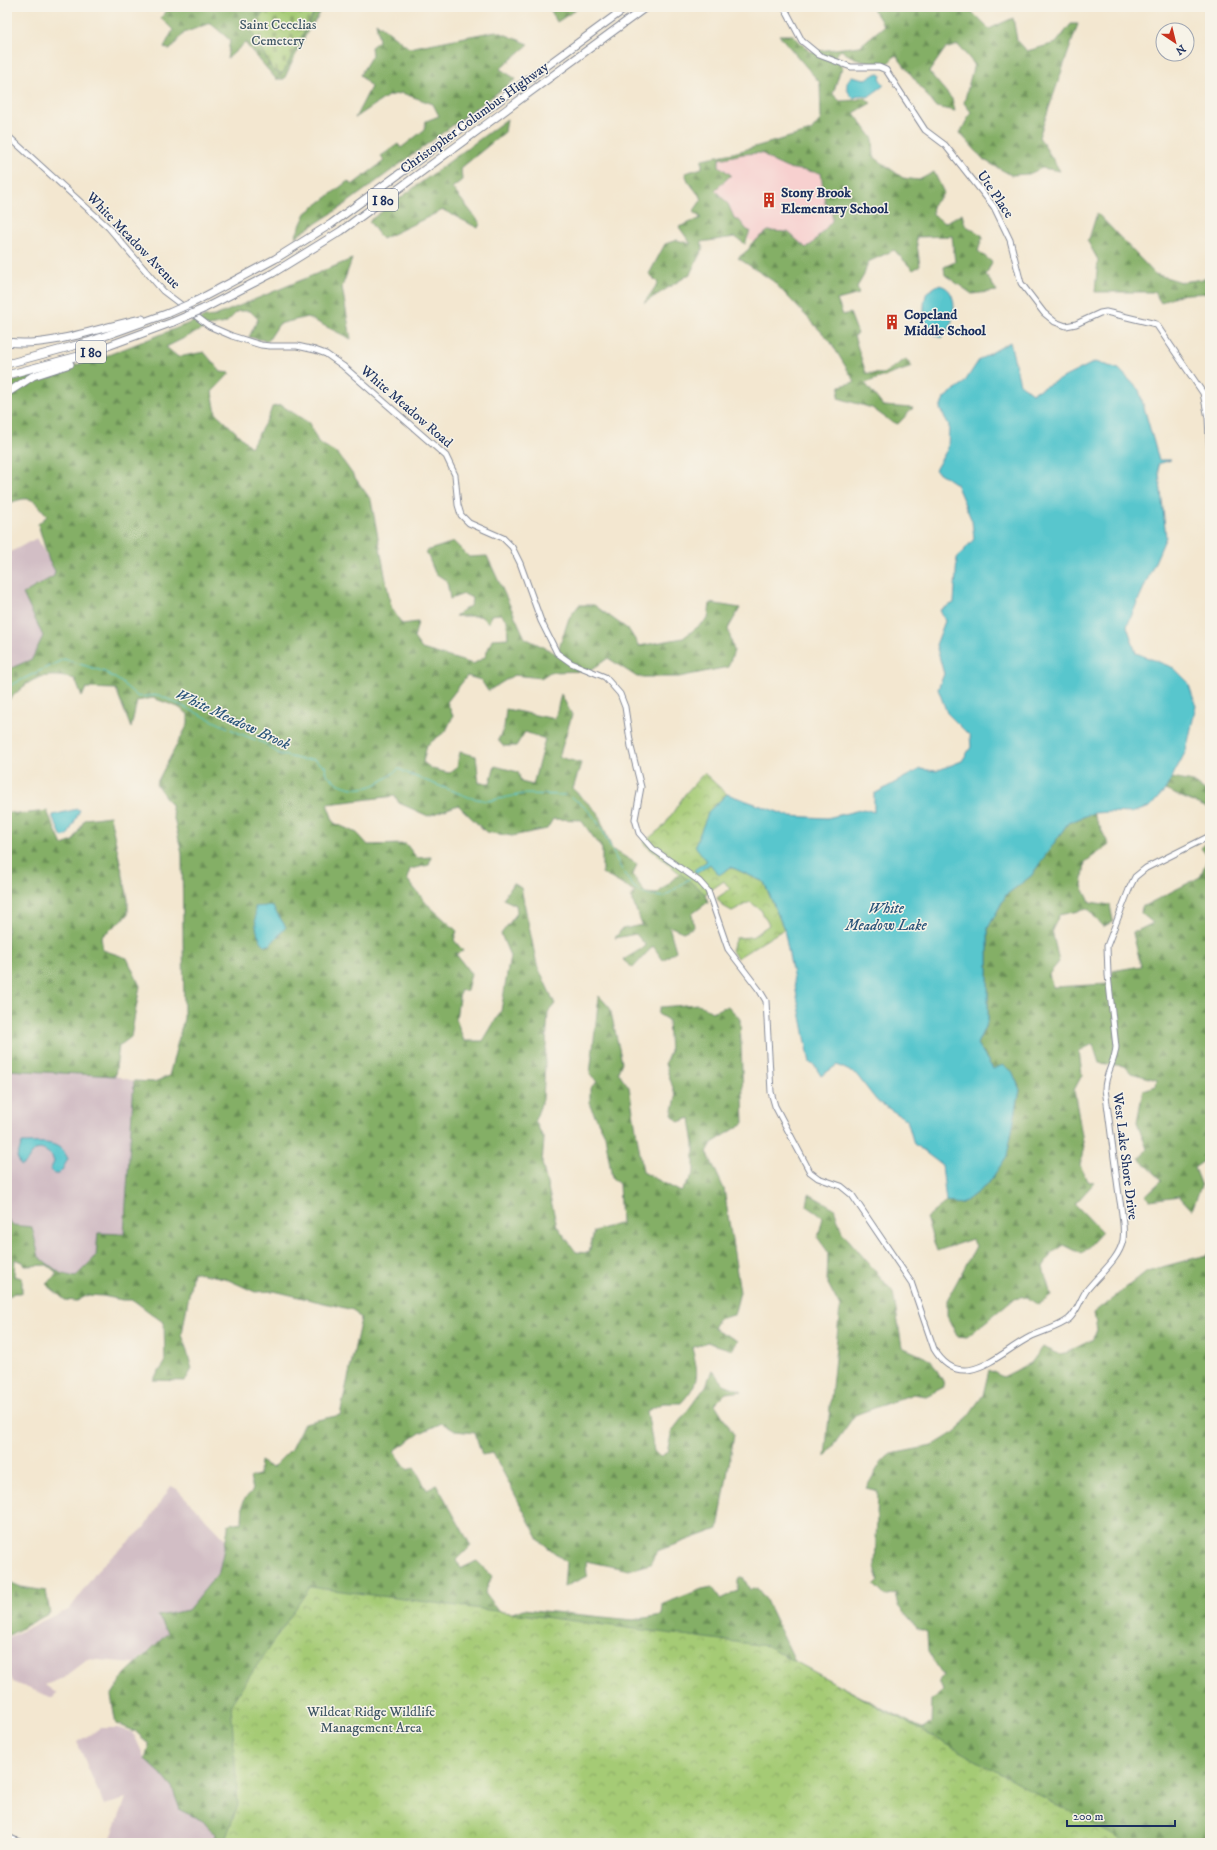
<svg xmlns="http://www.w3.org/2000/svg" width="1217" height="1850" viewBox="0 0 1217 1850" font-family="'IM FELL DW Pica',serif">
  <defs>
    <pattern id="forest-firs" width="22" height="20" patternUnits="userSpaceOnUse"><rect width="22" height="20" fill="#84af66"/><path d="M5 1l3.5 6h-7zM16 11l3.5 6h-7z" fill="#6b8f57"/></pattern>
    <pattern id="cemetery-stones" width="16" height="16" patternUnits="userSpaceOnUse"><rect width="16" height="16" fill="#a5cb75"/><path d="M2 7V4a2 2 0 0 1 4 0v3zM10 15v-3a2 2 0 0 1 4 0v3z" fill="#86a563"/></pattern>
    <pattern id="park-crowns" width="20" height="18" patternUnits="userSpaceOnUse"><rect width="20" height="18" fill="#a5cb75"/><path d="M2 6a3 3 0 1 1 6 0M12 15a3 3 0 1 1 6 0" fill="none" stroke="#86a563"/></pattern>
  </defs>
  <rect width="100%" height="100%" fill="#f7f3e8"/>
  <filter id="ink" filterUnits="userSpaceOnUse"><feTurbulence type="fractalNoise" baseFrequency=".025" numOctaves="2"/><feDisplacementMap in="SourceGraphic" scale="8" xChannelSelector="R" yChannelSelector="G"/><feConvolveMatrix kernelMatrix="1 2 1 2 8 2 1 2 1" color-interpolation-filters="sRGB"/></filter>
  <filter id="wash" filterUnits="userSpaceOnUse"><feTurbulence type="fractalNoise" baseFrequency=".012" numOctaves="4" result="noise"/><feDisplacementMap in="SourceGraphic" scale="16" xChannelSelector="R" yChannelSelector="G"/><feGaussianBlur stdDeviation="0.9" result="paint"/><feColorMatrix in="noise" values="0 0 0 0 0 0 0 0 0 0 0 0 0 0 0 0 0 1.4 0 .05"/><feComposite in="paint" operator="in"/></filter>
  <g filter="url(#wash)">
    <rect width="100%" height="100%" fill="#f3e7d0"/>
    <polygon fill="#f7d0cf" points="762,153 774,162 787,168 821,173 825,203 832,213 832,221 812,244 806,248 768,231 754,242 748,239 750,231 747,230 739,220 735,220 728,204 715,190 731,175 719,166 719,159 743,154"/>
    <g fill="#d2bec5">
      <polygon points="37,538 55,571 54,576 23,595 43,636 32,659 7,670 7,554"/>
      <polygon points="7,1070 115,1076 134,1081 124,1234 96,1256 75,1277 60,1273 39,1257 32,1227 12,1225 7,1218"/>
      <polygon points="171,1486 177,1489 226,1540 219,1572 188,1610 158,1616 168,1633 135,1663 87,1659 63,1678 45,1685 56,1693 53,1698 13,1682 7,1668 7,1638 51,1617 69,1610 100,1567 144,1528"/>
      <polygon points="101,1728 117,1728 133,1732 145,1759 161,1774 172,1787 180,1810 203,1821 215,1835 212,1843 109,1843 126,1799 104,1805 77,1742"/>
    </g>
    <g fill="url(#forest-firs)" stroke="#506f62">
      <polygon points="170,7 252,7 255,11 266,13 249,26 283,73 317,7 324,7 306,34 284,79 276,79 245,43 227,59 230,40 210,23 184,33 170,50 164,47 173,30 161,18"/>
      <polygon points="549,7 580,7 557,22"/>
      <path d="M 872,7 L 972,7 L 972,12 L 989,29 L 1013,18 L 1017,40 L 1027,51 L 1056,43 L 1071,24 L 1078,24 L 1039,137 L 1060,171 L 1042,168 L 1029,174 L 1011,175 L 984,160 L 960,133 L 971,112 L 964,103 L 974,64 L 958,45 L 945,49 L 929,72 L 952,99 L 955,111 L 936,107 L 896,55 L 886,65 C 869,62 855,61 841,50 L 835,56 L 843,69 L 840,71 L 833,94 L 840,101 L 856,100 L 864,97 L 871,103 L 854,113 L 873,139 L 874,157 L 903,178 L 919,180 L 934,172 L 944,193 L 932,206 L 933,214 L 944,223 L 962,214 L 965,225 L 983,236 L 978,251 L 992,262 L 986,275 L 997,291 L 972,294 L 945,275 L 944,267 L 955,262 L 952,236 L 916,237 L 920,266 L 913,270 L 894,250 L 868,262 L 864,275 L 857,287 L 859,294 L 837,300 L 843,315 L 850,313 L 858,334 L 854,336 L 866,373 L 883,374 L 906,359 L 912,367 L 865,383 L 883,406 L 913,408 L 898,424 L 890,421 L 872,408 L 838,398 L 840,386 L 855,382 L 830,341 L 773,281 L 738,258 L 749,249 L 751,244 L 768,231 L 788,232 L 806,248 L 812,244 L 832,221 L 832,213 L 825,203 L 821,173 L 787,168 L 774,162 L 762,153 L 743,154 L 719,159 L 719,166 L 731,175 L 715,190 L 728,204 L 735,220 L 739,220 L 747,230 L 750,231 L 745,244 L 735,237 L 701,242 L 703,248 L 690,274 L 644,303 L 658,283 L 649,274 L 665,244 L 677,240 L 691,244 L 679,227 L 701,218 L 693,212 L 702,199 L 688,181 L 685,173 L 702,168 L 702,159 L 733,153 L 811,131 L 821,119 L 820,83 L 779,35 L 793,35 L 810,52 L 860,46 L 884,26 Z"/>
      <polygon points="376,22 409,48 496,31 529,44 500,69 516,79 340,208 295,237 306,213 348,181 352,185 384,161 381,156 398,144 401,148 424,130 426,121 439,116 433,104 402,93 388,96 355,118 371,87 360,75 372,55 371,47 379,41"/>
      <polygon points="507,119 505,132 461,168 462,180 452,188 480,223 478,228 443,210 382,239 369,221"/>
      <path d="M 1097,213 L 1155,274 L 1182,282 L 1210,278 L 1210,293 C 1189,295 1180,291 1161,303 L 1154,292 L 1095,292 L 1098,260 L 1087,240 L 1089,239 Z"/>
      <path d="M 352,259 L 342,287 L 351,339 L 307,317 L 279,324 L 268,341 L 249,337 L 258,319 L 250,311 L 238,311 L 226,323 L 209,326 L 166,347 L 178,357 L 204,352 L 221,372 L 230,373 L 212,392 L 216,413 L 251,447 L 269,416 L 272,407 L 281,405 L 309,423 L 318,442 L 338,454 L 371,500 L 391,607 L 402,624 L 418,622 L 414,638 L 422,649 L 473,664 L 485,657 L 492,639 L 508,638 L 507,620 L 500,614 L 491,615 L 489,623 L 480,616 L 455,616 L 471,605 L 472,598 L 464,594 L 450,599 L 447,581 L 435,573 L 426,551 L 454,542 L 469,557 L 487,556 L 525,638 L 557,654 L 569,618 L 579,605 L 594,605 L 629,630 L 639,646 L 683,638 L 708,619 L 710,603 L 740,608 L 728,629 L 734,651 L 728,667 L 679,677 L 637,677 L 608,658 L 590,671 L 550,672 L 541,678 L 514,675 L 488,691 L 481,680 L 467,676 L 447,702 L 453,716 L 446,731 L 427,745 L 423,762 L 432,769 L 449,773 L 457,767 L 460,752 L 476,756 L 479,783 L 490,783 L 495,766 L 518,772 L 521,782 L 533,785 L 545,739 L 525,732 L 516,746 L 503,746 L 498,740 L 504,728 L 506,709 L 555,719 L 561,694 L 572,715 L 559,757 L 581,763 L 573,789 L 598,813 L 612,849 L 637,864 L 633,875 L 645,893 L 657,894 L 680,873 L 705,894 L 708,902 L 692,914 L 694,927 L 683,932 L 669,926 L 676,951 L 663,960 L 653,946 L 633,968 L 623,960 L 646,946 L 636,934 L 615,938 L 622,929 L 642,925 L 631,897 L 635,892 L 602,873 L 602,849 L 581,820 L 553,819 L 547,829 L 512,836 L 486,832 L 458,805 L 428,816 L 399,803 L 395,796 L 327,804 L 334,823 L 357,833 L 368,845 L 406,844 L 417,858 L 431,857 L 429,865 L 410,869 L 407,879 L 426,903 L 457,931 L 454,940 L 463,951 L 456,954 L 471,974 L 467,990 L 460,991 L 456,1019 L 464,1041 L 483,1041 L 501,1011 L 510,956 L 501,934 L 517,913 L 516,905 L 503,899 L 513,883 L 521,888 L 537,965 L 555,1004 L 548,1012 L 543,1099 L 535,1120 L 544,1140 L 542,1163 L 557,1226 L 576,1252 L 589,1253 L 594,1231 L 621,1223 L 619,1184 L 612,1178 L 605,1135 L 590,1106 L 590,1088 L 597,1082 L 590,1074 L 599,996 L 610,1008 L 622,1062 L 618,1072 L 629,1087 L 643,1172 L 681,1192 L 694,1173 L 694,1144 L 690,1118 L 679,1122 L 672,1115 L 676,1097 L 665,1064 L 670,1052 L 668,1020 L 658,1014 L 660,1007 L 698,1004 L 712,1012 L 728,1006 L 740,1019 L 744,1123 L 712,1143 L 707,1152 L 724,1189 L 740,1292 L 734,1315 L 718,1319 L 713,1328 L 738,1341 L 732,1350 L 707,1342 L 692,1348 C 699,1375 700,1382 681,1403 L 663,1403 L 647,1411 L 654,1451 L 660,1457 L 667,1452 L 672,1431 L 706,1386 L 712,1370 L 724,1384 L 742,1391 L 726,1393 L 715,1404 L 734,1435 L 718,1529 L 657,1551 L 650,1564 L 629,1570 L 586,1561 L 587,1576 L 564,1587 L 566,1562 L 539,1540 L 493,1453 L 482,1455 L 475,1433 L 455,1431 L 442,1423 L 420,1433 L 394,1451 L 408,1470 L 414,1467 L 427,1490 L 437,1485 L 471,1546 L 456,1561 L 462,1568 L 477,1561 L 492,1576 L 485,1593 L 502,1617 L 523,1609 L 633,1620 L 662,1615 L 663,1604 L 702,1589 L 712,1587 L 721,1599 L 738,1591 L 738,1580 L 743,1577 L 750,1590 L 757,1588 L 765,1598 L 796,1663 L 923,1729 L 931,1723 L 932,1700 L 943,1691 L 939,1681 L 943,1675 L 928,1652 L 927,1632 L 917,1628 L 898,1606 L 895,1593 L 885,1596 L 874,1585 L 879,1580 L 875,1567 L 878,1491 L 866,1488 L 882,1461 L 891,1454 L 932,1446 L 958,1430 L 983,1395 L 989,1370 L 1003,1377 L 1031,1363 L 1043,1347 L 1061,1355 L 1092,1340 L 1097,1330 L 1094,1313 L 1147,1271 L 1210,1254 L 1210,1843 L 212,1843 L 215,1835 L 203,1821 L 180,1810 L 172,1787 L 161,1774 L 145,1759 L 149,1744 L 135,1731 L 116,1724 L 111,1696 L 125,1674 L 168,1633 L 158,1616 L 188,1610 L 219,1572 L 229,1524 L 242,1522 L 243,1501 L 253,1490 L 250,1477 L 259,1475 L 260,1461 L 272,1468 L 291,1449 L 304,1423 L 340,1415 L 361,1319 L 353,1310 L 274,1291 L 255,1292 L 224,1278 L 193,1272 L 182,1334 L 192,1369 L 185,1381 L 153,1380 L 165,1363 L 164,1323 L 133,1300 L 122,1300 L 103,1296 L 88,1295 L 77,1301 L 65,1300 L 46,1284 L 56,1276 L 56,1272 L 47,1265 L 25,1266 L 23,1262 L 15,1259 L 14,1276 L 22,1278 L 22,1293 L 14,1293 L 7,1298 L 7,1218 L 12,1225 L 32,1227 L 39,1257 L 60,1273 L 75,1277 L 96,1256 L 98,1233 L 124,1234 L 134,1081 L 154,1082 L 169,1076 L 184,1018 L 182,854 L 171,805 L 156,784 L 188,724 L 188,714 L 178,707 L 153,698 L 137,701 L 131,728 L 116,689 L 86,688 L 82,697 L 75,679 C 40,671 31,678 7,702 L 7,670 L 32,659 L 43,636 L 23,594 L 54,576 L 55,571 L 49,561 L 38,524 L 47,516 C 33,497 30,495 7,504 L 7,383 L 98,359 L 205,317 L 215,316 Z"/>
      <polygon points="1172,778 1193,782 1210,795 1210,809 1165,790"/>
      <polygon points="47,811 62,845 73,841 85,819 110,816 128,899 128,915 101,937 103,950 127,958 140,986 131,1037 119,1046 115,1076 7,1070 7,812 20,814"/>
      <polygon points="1093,813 1109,845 1085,862 1082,886 1090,902 1110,905 1113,921 1103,927 1088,909 1059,915 1052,930 1059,962 1049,974 1053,987 1108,984 1112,971 1141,966 1133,933 1153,923 1141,913 1142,907 1200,877 1208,857 1201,848 1205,844 1210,842 1210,1136 1206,1140 1208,1158 1194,1168 1201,1186 1192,1210 1179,1196 1150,1200 1145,1196 1162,1180 1139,1158 1147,1149 1137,1122 1143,1090 1156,1086 1157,1080 1131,1073 1125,1066 1099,1063 1093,1044 1079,1051 1082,1075 1074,1090 1084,1147 1080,1165 1087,1181 1094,1183 1075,1204 1102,1232 1082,1254 1064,1245 1052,1253 1043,1267 1051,1296 1038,1305 1027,1297 1013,1299 967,1337 957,1336 947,1316 947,1300 976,1246 972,1239 937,1251 926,1218 946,1202 962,1204 988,1184 1007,1155 1020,1090 993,1069 977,1044 988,1020 988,928 1006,895 1031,876 1068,823"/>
      <polygon points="809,1194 834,1208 842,1232 893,1292 902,1347 931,1360 943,1381 944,1387 926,1396 913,1394 855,1415 825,1457 840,1307 827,1282 828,1252 818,1238 823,1217 807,1206"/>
      <polygon points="7,1581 21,1587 46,1591 50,1613 7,1636"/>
    </g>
    <polygon fill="url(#cemetery-stones)" stroke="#607d6a" points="271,7 317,7 283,73 273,71 249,26"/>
    <g fill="url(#park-crowns)" stroke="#607d6a">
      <polygon points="704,773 727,794 709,811 707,861 695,870 696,873 710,864 731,867 764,882 784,929 737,958 731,950 736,938 752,937 769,925 761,910 750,902 732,911 723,906 717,898 730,889 724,881 705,894 643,843 664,826 685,794"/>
      <polygon points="310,1587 767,1646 1127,1843 224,1843 238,1805 231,1704"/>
    </g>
    <g fill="#59c6cd" stroke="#3a7a96">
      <path d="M 878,73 L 881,75 L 880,80 L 883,83 L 883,86 L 868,97 L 863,95 L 853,98 C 846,91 844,83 852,76 L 865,79 Z"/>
      <path d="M 938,285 C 958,287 956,315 949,328 C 947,332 944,335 941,338 C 923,331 921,307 927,292 Z"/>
      <polygon points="1010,342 1020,384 1032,393 1095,362 1119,369 1139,390 1159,460 1171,460 1158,464 1166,537 1127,626 1136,653 1174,668 1188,682 1196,706 1186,751 1165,790 1150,807 1131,813 1110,812 1093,813 1068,823 1031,876 1006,895 988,928 988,1020 977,1044 993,1069 1003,1065 1013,1073 1020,1090 1007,1156 988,1184 962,1204 946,1202 942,1165 914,1144 907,1120 877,1101 856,1074 837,1065 821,1076 815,1066 810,1063 784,929 764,882 731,867 719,875 710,864 696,874 694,870 707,861 695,846 709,811 727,794 789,816 827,818 864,809 874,812 874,794 920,769 936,771 962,761 971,747 970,736 947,713 938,689 944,674 936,645 945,621 940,610 954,603 957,558 974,539 972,521 956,484 935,470 948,448 949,425 940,409 944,398 964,383 979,360"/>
      <polygon points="77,809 80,810 79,812 68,835 62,837 53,818 53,815"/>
      <path d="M 267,906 L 272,906 L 286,927 L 270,945 L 264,945 C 254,932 256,922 255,907 Z"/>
      <path d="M 22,1143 C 41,1143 60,1139 68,1159 L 62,1170 L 58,1174 L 54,1174 L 50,1170 L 54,1162 L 52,1156 C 32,1138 32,1161 21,1166 L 17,1157 Z"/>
    </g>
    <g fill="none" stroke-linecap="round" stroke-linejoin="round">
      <g stroke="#59c6cd" stroke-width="1">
        <path d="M 7,687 L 64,659 L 105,672 L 121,682 L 138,697 L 159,695 L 241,734 L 266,744 L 279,754 L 303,760 L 313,759 L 326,767 L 325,771 C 335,787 358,793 376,784 C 384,780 392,774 399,769 L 411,775 L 471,798 L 488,801 L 523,794 L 565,795"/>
        <path d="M 571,797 C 582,804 591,812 598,823 C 610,840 623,884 642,893 C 648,896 657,896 664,897 L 690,878"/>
      </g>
    </g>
  </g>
  <g filter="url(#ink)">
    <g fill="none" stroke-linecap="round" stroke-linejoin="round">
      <g stroke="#878b97" stroke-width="7">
        <g id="tertiary">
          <polyline points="784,7 802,41 819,55 851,67 879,67 886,70 925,130 945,145 994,207 1010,240 1021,283 1044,313 1055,322 1066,326 1076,324 1100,313 1106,312 1156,324 1203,393 1208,418 1210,458"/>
          <path d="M 7,135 L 109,228 L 163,291 L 209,326 L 232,336 L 261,345 L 270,346 L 297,346 L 315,350 L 326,354 L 343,366 L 446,456 L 455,475 L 458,505 L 461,515 L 469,523 L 503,538 L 512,547 L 520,563 L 541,621 L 557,653 L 571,663 L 605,677 L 620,694 L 625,707 L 631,747 L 641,787 L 635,819 L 639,833 L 653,849 L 699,881 L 708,891 L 728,949 L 760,991 L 766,1001 L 771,1092 L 775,1106 L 810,1172 L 818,1178 L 841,1186 L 852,1195 L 911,1282 L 934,1349 C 962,1396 1000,1352 1030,1337 C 1042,1331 1058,1328 1069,1319 C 1077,1312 1080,1300 1086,1291 C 1098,1275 1119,1260 1123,1240 C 1125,1226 1121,1208 1119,1195 C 1114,1160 1110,1124 1105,1089 C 1105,1074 1115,1062 1116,1047 L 1108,975 L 1107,946 L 1130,887 L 1135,877 L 1146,868 L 1210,836"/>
        </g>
      </g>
      <g stroke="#878b97" stroke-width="8">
        <polyline id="primary" points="7,1837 20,1843"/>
      </g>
      <g stroke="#878b97" stroke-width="9">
        <g id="motorway">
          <polyline points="196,301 275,259 331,224 627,7"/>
          <polyline points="203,309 273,273 341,231 646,7"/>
          <path d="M 7,342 C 50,348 100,327 142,319"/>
          <polyline points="7,364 88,342 169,313"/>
          <polyline points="7,375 86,354 173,322"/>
          <polyline points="7,393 33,376 70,364"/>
        </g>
      </g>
      <use href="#tertiary" stroke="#fff" stroke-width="5"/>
      <use href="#primary" stroke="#fff" stroke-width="6"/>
      <use href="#motorway" stroke="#fff" stroke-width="7"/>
      <g stroke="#878b97" stroke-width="9" stroke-linecap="butt">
        <g id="motorway-bridge">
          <polyline points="169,313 196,301"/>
          <polyline points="173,322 203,309"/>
        </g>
      </g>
      <use href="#motorway-bridge" stroke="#fff" stroke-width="7"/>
    </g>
  </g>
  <defs>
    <g id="building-bare" transform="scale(1.2)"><path d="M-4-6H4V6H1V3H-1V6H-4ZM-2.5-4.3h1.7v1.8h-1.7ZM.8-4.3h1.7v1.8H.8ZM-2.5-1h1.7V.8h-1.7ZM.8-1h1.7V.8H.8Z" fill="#c8321e" stroke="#f7f3e8" stroke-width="2.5" paint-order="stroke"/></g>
  </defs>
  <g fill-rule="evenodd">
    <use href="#building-bare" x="769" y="200"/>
    <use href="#building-bare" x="892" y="322"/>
  </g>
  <g text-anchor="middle" stroke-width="3" stroke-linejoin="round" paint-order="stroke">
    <g fill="#f7f3e8" stroke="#5d6a87" stroke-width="1">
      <rect x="368" y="189" width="30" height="22" rx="3"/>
      <rect x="76" y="341" width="30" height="22" rx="3"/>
    </g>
    <g font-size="13" font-weight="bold" fill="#1b2f5e">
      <text x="383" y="205">I 80</text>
      <text x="91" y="357">I 80</text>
    </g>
    <g font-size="14" fill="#3e5664" stroke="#f7f3e8">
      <text x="278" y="29">Saint Cecelias<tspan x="278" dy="16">Cemetery</tspan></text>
      <text x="371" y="1716">Wildcat Ridge Wildlife<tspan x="371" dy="16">Management Area</tspan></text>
    </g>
    <g font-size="14" fill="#1b2f5e" stroke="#f7f3e8">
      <text transform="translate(474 117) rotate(-36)" y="5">Christopher Columbus Highway</text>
      <text transform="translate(996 194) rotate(56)" y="5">Ute Place</text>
      <text transform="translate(134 240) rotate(46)" y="5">White Meadow Avenue</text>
      <text transform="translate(407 406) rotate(41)" y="5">White Meadow Road</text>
      <text transform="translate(1126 1156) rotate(83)" y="5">West Lake Shore Drive</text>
    </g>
    <g font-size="14" font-weight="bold" fill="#1b2f5e" stroke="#f7f3e8" text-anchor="start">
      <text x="781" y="197">Stony Brook<tspan x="781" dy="16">Elementary School</tspan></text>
      <text x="904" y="319">Copeland<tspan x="904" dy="16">Middle School</tspan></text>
    </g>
    <g font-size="15" font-style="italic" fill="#2a557a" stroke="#f7f3e8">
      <text transform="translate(233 719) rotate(25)" y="5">White Meadow Brook</text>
      <text x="886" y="913">White<tspan x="886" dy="17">Meadow Lake</tspan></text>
    </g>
  </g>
  <rect width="1217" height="1850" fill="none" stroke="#f7f3e8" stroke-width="24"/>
  <g transform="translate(1175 42) rotate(145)"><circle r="19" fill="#f7f3e8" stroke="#9fa5b1"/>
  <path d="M0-3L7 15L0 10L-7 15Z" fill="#c8321e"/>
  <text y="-6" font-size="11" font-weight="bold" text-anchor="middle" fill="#1b2f5e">N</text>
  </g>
  <path d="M1067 1820v6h108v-6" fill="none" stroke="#1b2f5e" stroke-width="2"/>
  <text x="1073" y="1820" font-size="12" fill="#1b2f5e" stroke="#f7f3e8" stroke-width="3" paint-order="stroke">200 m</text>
</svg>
